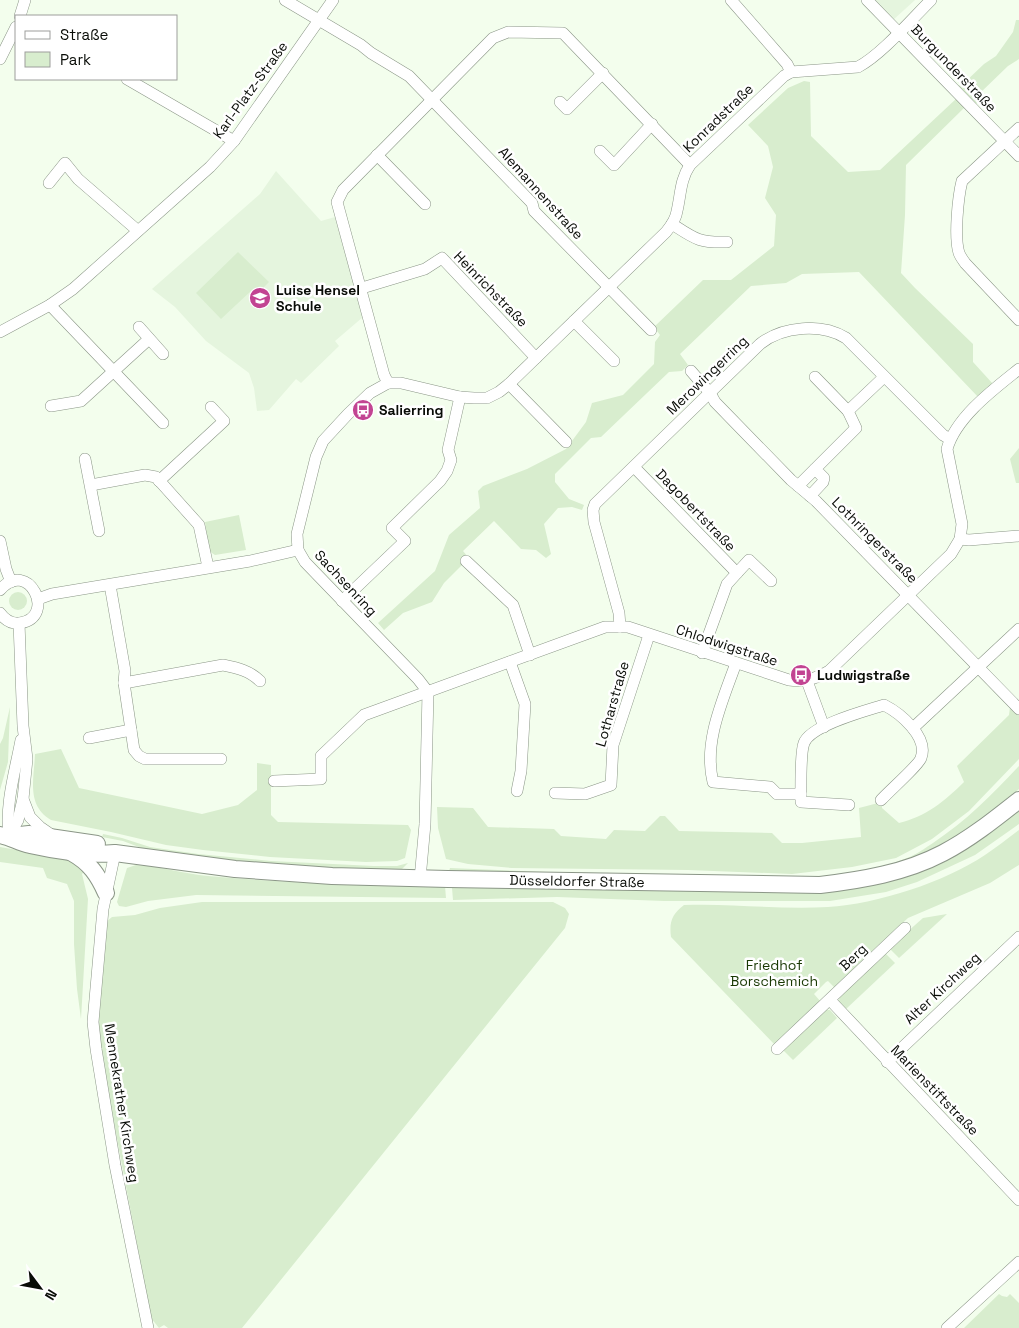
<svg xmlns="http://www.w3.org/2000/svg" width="1019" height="1328" viewBox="0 0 1019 1328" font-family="'Space Grotesk',sans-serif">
  <rect width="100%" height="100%" fill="#f3feed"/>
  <g fill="#e5f5de">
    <polygon points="874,0 915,0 893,20"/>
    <polygon points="276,171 321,221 335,217 363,317 335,341 339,346 301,383 296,379 269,410 257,411 254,388 249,373 206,341 175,307 152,289 260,194"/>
  </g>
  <g fill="#d8edce">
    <polygon points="1016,20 1019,20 1019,59 1008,66 978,95 976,107 956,86 962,85 984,64 996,56 1013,32"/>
    <polygon points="804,81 810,82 811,136 848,172 880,170 957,98 965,107 906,165 905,215 901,273 915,288 973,344 973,362 993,384 979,398 859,272 802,274 786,283 751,286 680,354 688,365 682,371 669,372 601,437 591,438 555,474 555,482 569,499 584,505 582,510 572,507 558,508 544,524 551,554 546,558 536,550 521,549 494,521 463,551 469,558 444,583 432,602 403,613 384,630 378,623 435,571 449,535 480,508 478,491 483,486 527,469 566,449 586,422 592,403 623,395 654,364 655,342 660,335 654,327 703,280 731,280 774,246 776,215 765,198 773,167 768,146 748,125 788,88"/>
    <polygon points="238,252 269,282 257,294 252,290 221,319 196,293"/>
    <polygon points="1019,448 1019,483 1016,483 1010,459"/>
    <polygon points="239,515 246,550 215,555 209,551 205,522"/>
    <circle cx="18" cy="601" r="9"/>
    <polygon points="10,707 8,762 0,790 0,744 3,738"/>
    <path d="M 1010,707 L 1019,714 L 1019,759 L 969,811 L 932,839 L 896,858 L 852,867 L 792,874 L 688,870 L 512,868 L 468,864 L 446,859 L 438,828 L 437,807 L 473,808 L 488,827 L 554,829 L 561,836 L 606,839 L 614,830 L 645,831 L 660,816 L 665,816 L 679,831 L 772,833 L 782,843 L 802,843 L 861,837 L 859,808 L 882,802 L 882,808 L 899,823 C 925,817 945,801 964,782 L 957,766 L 1009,715 Z"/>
    <path d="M 61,749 L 79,788 L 202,814 L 238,805 L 257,790 L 257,763 L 271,765 L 271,815 L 278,822 L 408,825 L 411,830 L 405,858 L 397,861 L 366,862 L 270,857 L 203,850 L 166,845 L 111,832 L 51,820 C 26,805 34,779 35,754 Z"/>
    <path d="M 1019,766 L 1019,789 L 973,827 L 923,856 L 881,870 L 826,879 L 449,871 L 450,868 L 572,873 L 808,877 C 841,875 876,871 907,858 C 916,855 925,848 933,843 C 966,821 992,795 1019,766 Z"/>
    <polygon points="1019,809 1019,824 975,855 917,882 886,892 830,901 664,901 557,897 453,900 452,888 863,887"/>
    <path d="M 1019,830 L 1019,865 L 990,883 L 908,918 L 872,951 L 873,953 L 835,988 L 828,981 L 826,982 L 814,994 L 821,1002 L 775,1045 L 671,937 C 669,922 672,914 684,905 C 732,903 780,910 828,907 C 877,904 945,882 985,855 C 997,847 1008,838 1019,830 Z"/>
    <polygon points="103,834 122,838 150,847 198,854 271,861 374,866 397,866 408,863 402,869 396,870 328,869 208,859 147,850 123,841 102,837"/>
    <polygon points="0,847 70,859 88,867 82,874 88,899 81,1019 77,989 74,944 74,901 67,884 47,878 43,868 0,862"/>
    <path d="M 136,865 C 161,866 184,874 208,876 C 287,883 366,886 445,886 L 446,898 L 196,895 L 148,901 L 126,907 L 119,906 L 117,902 L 127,868 Z"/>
    <polygon points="202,902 553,902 565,908 569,914 565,928 242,1328 168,1328 164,1325 159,1328 151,1318 99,1044 98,1005 106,922 112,917 135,915 160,908"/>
    <polygon points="947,914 899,958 889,948 923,918"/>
    <polygon points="885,953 895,963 846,1009 839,1001 840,995"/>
    <polygon points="824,1010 830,1010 837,1018 793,1060 782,1049"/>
    <polygon points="999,1294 1002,1296 1007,1297 1010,1294 1019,1303 1019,1328 964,1328"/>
  </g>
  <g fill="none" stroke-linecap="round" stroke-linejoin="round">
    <g stroke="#8b9687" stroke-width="12">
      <g id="street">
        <polyline points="285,0 361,45 371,53 409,76 532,203 534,211 651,330"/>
        <polyline points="731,0 787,64 791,72"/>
        <polyline points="867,0 1019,156"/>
        <polyline points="20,16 25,0"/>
        <polyline points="0,59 16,27"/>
        <polyline points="127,79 234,141"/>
        <polyline points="560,102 567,109 603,73"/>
        <path d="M 1019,128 L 962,181 C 958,197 954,237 959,253 C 960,256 963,260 965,263 L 1019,320"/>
        <polyline points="600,151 614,165 652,124"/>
        <polyline points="377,155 425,204"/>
        <polyline points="49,183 65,163 78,179 137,230"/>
        <path d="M 672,224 C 695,239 699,243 727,242"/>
        <polyline points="362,288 425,269 442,258 536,358"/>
        <polyline points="50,305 163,423"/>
        <polyline points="574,321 614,361"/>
        <polyline points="139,327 163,354"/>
        <polyline points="0,332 50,305 73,289 210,167 234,141 333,0"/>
        <polyline points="691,371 710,393 715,402 791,480 816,501 1019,709"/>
        <polyline points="815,377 848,411"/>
        <polyline points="388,383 384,375 337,202 343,190 493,38 508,32 563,33 690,165"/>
        <polyline points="509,384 566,442"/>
        <polyline points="51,406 81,401 149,339"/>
        <polyline points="85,459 99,531"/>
        <polyline points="634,467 737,573 727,584 702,653"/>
        <polyline points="159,481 224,421 211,407"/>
        <polyline points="91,485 145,475 156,477 199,525 208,567"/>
        <polyline points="798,486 815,469"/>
        <polyline points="810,496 823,482 824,478 815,469 856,428 848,411 884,377"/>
        <polyline points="960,539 969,540 1019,536"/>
        <polyline points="0,541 6,569 11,582"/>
        <polyline points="466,561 513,605 530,655"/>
        <polyline points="737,573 749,560 771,581"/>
        <polyline points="110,585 125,671 124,683 134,750 139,756 145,759 221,759"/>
        <path d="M 0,590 C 28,557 58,617 20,623 C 12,624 5,620 0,613"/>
        <polyline points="38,599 52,594 250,561 298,550"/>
        <polyline points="342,601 405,541 392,528 440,481 447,471 451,460 448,450 460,397"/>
        <polyline points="19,623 23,726 27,759 23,799 30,817 40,827 53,836"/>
        <path d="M 620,627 L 619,613 L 594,522 L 593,510 L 595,504 L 760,344 C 783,326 821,323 846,338 L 943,435 L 950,439"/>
        <polyline points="510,662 525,704 521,771 517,791"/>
        <path d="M 736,663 C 723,700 703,742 713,782 L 770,787 L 777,794 L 801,794"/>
        <polyline points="807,681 824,727"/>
        <path d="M 124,683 L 223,665 C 238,668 250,671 260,681"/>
        <polyline points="913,728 1019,629"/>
        <polyline points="89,738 131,730"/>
        <path d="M 274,781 L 321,779 L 321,756 L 364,715 L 605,627 L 628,627 L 789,680 C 805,682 815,679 829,671 L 951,554 L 960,539 L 962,524 L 947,449 C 956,417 994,389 1019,369"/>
        <polyline points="555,793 585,794 611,785 613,745 649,635"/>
        <path d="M 849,805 L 801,802 C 801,790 800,753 804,743 C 811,725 865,711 884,705 C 900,713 929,737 921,758 C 919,765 888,792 881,800"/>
        <path d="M 9,836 C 5,804 15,772 21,740"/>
        <polyline points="9,836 18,820 23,799"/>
        <polyline points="115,853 103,909 93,1022 96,1049 115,1165 148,1328"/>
        <path d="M 420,879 L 425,824 L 428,692 L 418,679 L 305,562 L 298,550 L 297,534 L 316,457 L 323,441 L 348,414 L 370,393 L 388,383 L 401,383 L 460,397 L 474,398 L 487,398 L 499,392 L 509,384 L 666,232 C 671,226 676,219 677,211 C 681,194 680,180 690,165 L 784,76 L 791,72 L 858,67 C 881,55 911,20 931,0"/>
        <polyline points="830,1000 1019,1200"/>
        <polyline points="777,1049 905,928"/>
        <polyline points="887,1062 1019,937"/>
        <polyline points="947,1328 1019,1262"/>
      </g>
    </g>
    <g stroke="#8b9687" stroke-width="18">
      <g id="secondary">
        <path d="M 0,835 C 11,837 19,843 30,845 C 57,851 87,856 115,853 L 235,869 L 332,876 L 448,879 L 820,885 C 862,880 905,873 943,853 C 970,839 995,819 1019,800"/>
        <polyline points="20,835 29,834 97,844"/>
        <path d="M 72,853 C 90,863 98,875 106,893"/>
      </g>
    </g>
    <use href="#street" stroke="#fff" stroke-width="11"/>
    <use href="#secondary" stroke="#fff" stroke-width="16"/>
  </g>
  <defs>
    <g id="school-disc" transform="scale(1.125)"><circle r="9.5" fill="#c24492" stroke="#fff"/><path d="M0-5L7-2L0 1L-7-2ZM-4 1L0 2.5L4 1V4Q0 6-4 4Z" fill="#fff"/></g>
    <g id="bus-disc" transform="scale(1.125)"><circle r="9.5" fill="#c24492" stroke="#fff"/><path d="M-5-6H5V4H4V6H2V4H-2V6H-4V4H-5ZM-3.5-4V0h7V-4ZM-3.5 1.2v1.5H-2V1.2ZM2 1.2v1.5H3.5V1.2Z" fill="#fff"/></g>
  </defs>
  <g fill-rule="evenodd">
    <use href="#school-disc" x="260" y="298"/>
    <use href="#bus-disc" x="363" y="410"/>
    <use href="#bus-disc" x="801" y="675"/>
  </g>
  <g text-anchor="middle" stroke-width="5" stroke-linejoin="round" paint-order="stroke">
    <g font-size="14" fill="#090c07" stroke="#fff">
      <text transform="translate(954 68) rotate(46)" y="5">Burgunderstraße</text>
      <text transform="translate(250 90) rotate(-54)" y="5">Karl-Platz-Straße</text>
      <text transform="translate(718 118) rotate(-44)" y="5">Konradstraße</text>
      <text transform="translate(541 193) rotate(48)" y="5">Alemannenstraße</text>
      <text transform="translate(491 289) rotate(46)" y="5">Heinrichstraße</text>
      <text transform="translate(707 375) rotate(-44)" y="5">Merowingerring</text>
      <text transform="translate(696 510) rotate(46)" y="5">Dagobertstraße</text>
      <text transform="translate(875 540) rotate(45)" y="5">Lothringerstraße</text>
      <text transform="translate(346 583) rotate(47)" y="5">Sachsenring</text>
      <text transform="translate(727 645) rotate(18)" y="5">Chlodwigstraße</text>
      <text transform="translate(612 704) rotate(-74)" y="5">Lotharstraße</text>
      <text transform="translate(577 881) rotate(1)" y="5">Düsseldorfer Straße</text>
      <text transform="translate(853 957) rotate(-44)" y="5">Berg</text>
      <text transform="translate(942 988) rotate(-43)" y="5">Alter Kirchweg</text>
      <text transform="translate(935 1090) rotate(46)" y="5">Marienstiftstraße</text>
      <text transform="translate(122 1103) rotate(81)" y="5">Mennekrather Kirchweg</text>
    </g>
    <g font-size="14" font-weight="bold" fill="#090c07" stroke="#fff" text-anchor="start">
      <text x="276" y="295">Luise Hensel<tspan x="276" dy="16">Schule</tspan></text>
      <text x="379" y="415">Salierring</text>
      <text x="817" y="680">Ludwigstraße</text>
    </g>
    <g font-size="14" fill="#1a3904" stroke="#fff">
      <text x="774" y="970">Friedhof<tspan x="774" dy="16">Borschemich</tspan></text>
    </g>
  </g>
  <rect x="15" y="15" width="162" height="65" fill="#ffffff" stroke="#9d9e9c"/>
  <rect x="25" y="31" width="25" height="8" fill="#ffffff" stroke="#9d9e9c"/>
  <text x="60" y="40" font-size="15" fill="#090c07">Straße</text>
  <rect x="25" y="52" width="25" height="15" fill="#d8edce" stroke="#9d9e9c"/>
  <text x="60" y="65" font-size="15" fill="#090c07">Park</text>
  <g transform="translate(40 1288) rotate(122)" stroke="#ffffff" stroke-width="4" paint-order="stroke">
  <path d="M0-4L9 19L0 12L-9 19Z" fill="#090c07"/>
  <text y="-8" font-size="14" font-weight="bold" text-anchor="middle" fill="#090c07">N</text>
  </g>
</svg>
